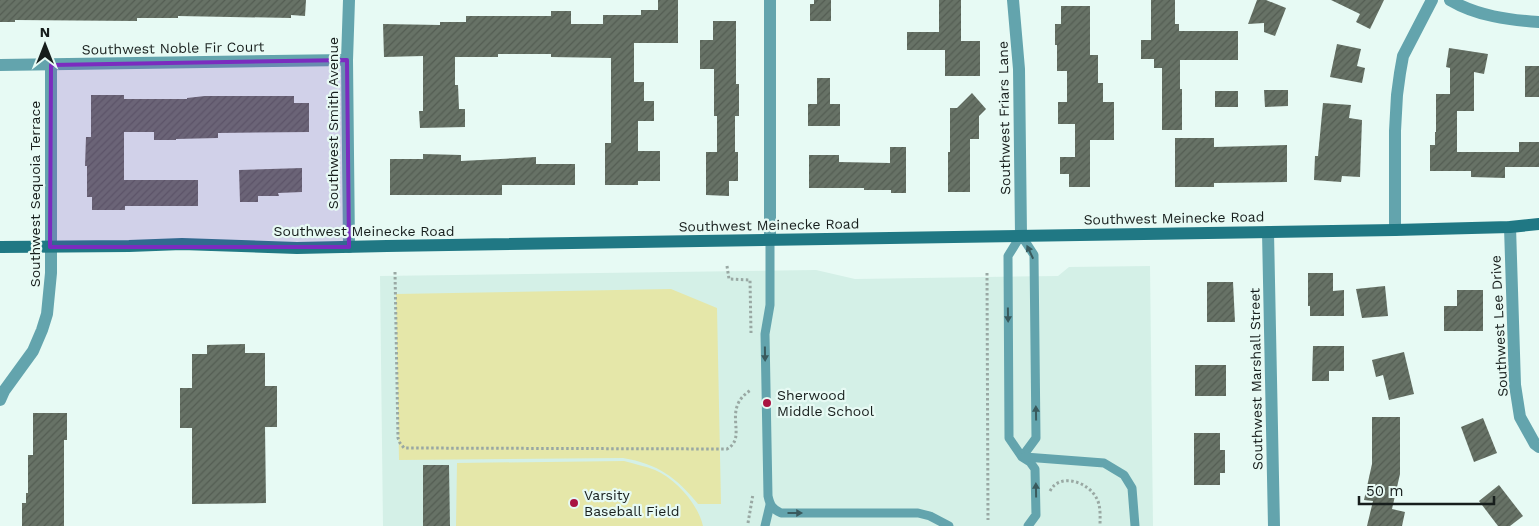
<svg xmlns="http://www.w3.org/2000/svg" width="1539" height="526" viewBox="0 0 1539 526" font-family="'Work Sans',sans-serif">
  <defs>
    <pattern id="building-hatch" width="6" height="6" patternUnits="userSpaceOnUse" patternTransform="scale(1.25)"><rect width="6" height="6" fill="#677266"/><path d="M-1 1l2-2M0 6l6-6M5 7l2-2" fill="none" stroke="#545d53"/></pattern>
  </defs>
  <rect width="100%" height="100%" fill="#e7faf4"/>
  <polygon fill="#d4f0e7" points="1150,266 1153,526 383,526 380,276 816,270 855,279 1058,276 1069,267"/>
  <g fill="#e5e7a9">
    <path d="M 671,289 L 717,308 L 721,504 L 698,504 C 676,477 658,464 623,458 L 399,460 L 396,294 Z"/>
    <path d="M 624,461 C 634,464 645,466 655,470 C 676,479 698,504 703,526 L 456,526 L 457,463 Z"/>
  </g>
  <g fill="url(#building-hatch)">
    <polygon points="0,0 306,0 305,16 291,15 291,18 178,16 178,18 137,18 137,21 15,20 15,22 0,22"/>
    <polygon points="658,0 678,0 678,43 634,43 634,82 644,82 644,101 654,101 654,121 638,121 638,151 660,151 660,181 638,181 638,185 605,185 605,143 611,143 611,58 551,57 551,54 498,54 498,57 455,57 455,85 458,85 459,109 465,109 465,127 420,128 419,111 423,111 423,56 384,57 383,24 440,25 440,22 466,22 466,16 551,16 551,11 571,11 571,24 603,24 603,15 641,15 641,10 658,10"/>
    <polygon points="814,0 831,0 831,21 810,21 810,4 814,4"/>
    <polygon points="939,0 961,0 961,41 980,41 980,76 945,76 945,50 907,50 907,32 939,32"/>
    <polygon points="1151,0 1175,0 1175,24 1179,24 1179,31 1238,31 1238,60 1180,60 1180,89 1182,89 1182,130 1162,130 1162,68 1154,68 1154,59 1141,59 1141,40 1151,40"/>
    <polygon points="1257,0 1266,0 1286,8 1275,36 1264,32 1264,23 1248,24"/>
    <polygon points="1331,0 1384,0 1370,29 1356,22 1360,14"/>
    <polygon points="1061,6 1090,6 1090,55 1098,55 1098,83 1103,83 1103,102 1114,102 1114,140 1090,140 1090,187 1069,187 1069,174 1060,174 1060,157 1075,157 1075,124 1058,124 1058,102 1067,102 1067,71 1057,71 1057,45 1055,45 1055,24 1061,24"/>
    <polygon points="713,21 736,21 736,84 739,84 739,116 735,116 735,152 738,152 738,181 729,181 729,196 706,195 706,152 717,152 717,116 714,116 714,69 700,69 700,40 713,40"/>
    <polygon points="1337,44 1361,49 1357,66 1365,68 1362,83 1330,77"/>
    <polygon points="1449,48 1488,54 1484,74 1474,72 1474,111 1457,111 1457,152 1519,152 1519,142 1539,142 1539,167 1505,167 1505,178 1471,177 1471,171 1430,171 1430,145 1435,145 1435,132 1436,132 1436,94 1450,94 1450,68 1446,67"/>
    <rect x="1525" y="66" width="14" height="31"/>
    <polygon points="817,78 830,78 830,104 840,104 840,126 808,126 808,104 817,104"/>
    <polygon points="1264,90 1288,90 1288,106 1265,107"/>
    <rect x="1215" y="91" width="23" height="16"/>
    <polygon points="972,93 986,109 979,116 979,139 970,139 970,192 948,192 948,152 950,152 950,108 957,108"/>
    <polygon points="91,95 124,95 124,99 187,99 187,98 205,96 294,96 294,103 309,103 309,132 218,133 218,138 176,139 176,140 154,140 154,132 124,132 124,180 198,180 198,206 125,206 125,210 92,210 92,197 87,197 87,166 85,166 86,137 91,137"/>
    <polygon points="1323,103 1351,105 1349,118 1362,120 1360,177 1342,176 1341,182 1314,180 1315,156 1318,156"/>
    <polygon points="1175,138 1214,138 1214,147 1287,145 1287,182 1214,183 1214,187 1175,187"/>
    <polygon points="890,147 906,147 906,193 891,193 891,190 864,190 864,188 809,188 809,155 839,155 839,162 890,163"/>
    <polygon points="423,154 461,155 461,161 536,157 536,164 575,164 575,185 502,185 502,195 390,195 390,159 423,159"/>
    <polygon points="302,168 302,192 278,193 279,196 258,196 258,202 240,202 239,170"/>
    <polygon points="1308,273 1333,273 1333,291 1344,290 1344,316 1310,316 1310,306 1308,306"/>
    <polygon points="1207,282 1233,282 1235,322 1207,322"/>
    <polygon points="1385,286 1388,316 1362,318 1356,289"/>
    <polygon points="1457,290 1483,290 1483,331 1444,331 1444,306 1457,306"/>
    <polygon points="245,344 245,353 265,353 265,386 277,386 277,427 265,427 266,503 192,504 192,428 180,428 180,388 192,388 192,354 207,354 207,345"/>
    <polygon points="1313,346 1344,346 1344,371 1329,371 1329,381 1312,381"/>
    <polygon points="1404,352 1414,394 1389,400 1383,375 1376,377 1372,360"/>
    <rect x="1195" y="365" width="31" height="31"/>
    <polygon points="33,413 67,413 67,440 64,440 64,526 22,526 22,503 26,503 26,493 28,493 28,455 33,455"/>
    <polygon points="1372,417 1400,417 1400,474 1392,509 1405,512 1402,526 1367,526 1373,501 1364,500 1372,464"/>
    <polygon points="1483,418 1497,453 1474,462 1461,427"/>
    <polygon points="1194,433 1220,433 1220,450 1225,450 1225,473 1220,473 1220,485 1194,485"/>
    <polygon points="423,465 449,465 450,526 423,526"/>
    <polygon points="1499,485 1523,516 1510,526 1498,526 1479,501"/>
  </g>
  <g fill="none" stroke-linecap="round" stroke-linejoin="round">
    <g stroke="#99a8a3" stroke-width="3" stroke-dasharray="2.5 2.5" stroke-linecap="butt">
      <polyline points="727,266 729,279 750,280 751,333"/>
      <path d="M 395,272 L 398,438 L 400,443 L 404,448 L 727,449 C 749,437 720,409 751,390"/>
      <polyline points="987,273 988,520"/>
      <path d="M 1050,491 C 1060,472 1089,482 1097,499 C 1101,507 1100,517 1100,526"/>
      <polyline points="748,523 753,494"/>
    </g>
    <g stroke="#63a4ad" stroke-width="9">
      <path d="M 770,240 L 770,305 L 765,334 L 768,496 C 770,505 772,509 781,513 L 918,513 L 930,516 L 949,526"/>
      <polyline points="1022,457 1036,438 1034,255 1021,235 1008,256 1009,438 1022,457 1030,462 1035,469 1036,515 1028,526"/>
      <polyline points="1025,457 1104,463 1124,475 1132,488 1135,526"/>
      <polyline points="765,526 770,505"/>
    </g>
    <g stroke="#63a4ad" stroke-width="12">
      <polyline points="1013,0 1019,69 1021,235"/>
      <path d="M 1450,0 C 1477,16 1509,20 1539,22"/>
      <polyline points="0,65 347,60"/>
      <polyline points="1510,227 1515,385 1520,417 1535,444 1539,447"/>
      <polyline points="1395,230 1395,131 1397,95 1400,73 1403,56 1432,0"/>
      <polyline points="1268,232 1274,526"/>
      <polyline points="770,240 770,0"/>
      <polyline points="349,247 347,60 349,0"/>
      <polyline points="0,400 4,391 33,351 42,330 47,314 51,273 51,65"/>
    </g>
    <polyline stroke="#207884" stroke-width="12" points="0,247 129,246 182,244 297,248 387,246 1395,230 1510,227 1539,224"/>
  </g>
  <defs><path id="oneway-solid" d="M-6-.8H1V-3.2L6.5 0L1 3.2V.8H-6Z" transform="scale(1.25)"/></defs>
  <g fill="#395a5d">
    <use href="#oneway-solid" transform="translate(1030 252) rotate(-115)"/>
    <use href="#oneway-solid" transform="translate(1008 315) rotate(89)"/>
    <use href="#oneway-solid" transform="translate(765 354) rotate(89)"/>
    <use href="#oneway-solid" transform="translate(1036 413) rotate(-91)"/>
    <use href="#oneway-solid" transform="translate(1036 490) rotate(-91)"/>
    <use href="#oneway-solid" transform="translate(795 513)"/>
  </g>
  <path fill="#7b2cbf" fill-opacity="0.2" stroke="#7b2cbf" stroke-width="4" stroke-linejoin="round" d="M 347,60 L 349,247 L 50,247 L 51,65 Z"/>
  <g fill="#a91341" stroke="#e7faf4" stroke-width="2">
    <circle cx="767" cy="403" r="5"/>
    <circle cx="574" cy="503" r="5"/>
  </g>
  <g text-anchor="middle" stroke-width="4.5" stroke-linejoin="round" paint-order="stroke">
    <g font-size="14" fill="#171e1c" stroke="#e7faf4">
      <text transform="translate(173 48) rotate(-1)" y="5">Southwest Noble Fir Court</text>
      <text transform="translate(1004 118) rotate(-91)" y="5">Southwest Friars Lane</text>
      <text transform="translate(333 123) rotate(-90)" y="5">Southwest Smith Avenue</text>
      <text transform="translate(35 194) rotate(-90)" y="5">Southwest Sequoia Terrace</text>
      <text transform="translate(1174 218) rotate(-1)" y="5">Southwest Meinecke Road</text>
      <text transform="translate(769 225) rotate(-1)" y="5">Southwest Meinecke Road</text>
      <text x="364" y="236">Southwest Meinecke Road</text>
      <text transform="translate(1499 326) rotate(-93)" y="5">Southwest Lee Drive</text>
      <text transform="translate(1256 379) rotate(-91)" y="5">Southwest Marshall Street</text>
    </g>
    <g font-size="14" fill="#171e1c" stroke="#e7faf4" text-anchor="start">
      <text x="777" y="400">Sherwood<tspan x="777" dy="16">Middle School</tspan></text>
      <text x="584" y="500">Varsity<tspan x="584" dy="16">Baseball Field</tspan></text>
    </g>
  </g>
  <g transform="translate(45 45)" stroke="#e7faf4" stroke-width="4" paint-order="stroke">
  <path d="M0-4L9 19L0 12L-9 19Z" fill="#171e1c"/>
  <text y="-8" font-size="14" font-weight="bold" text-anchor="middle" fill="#171e1c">N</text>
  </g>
  <path d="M1359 496v8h135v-8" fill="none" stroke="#171e1c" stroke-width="2.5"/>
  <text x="1366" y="496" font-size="15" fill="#171e1c" stroke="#e7faf4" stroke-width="4" paint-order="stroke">50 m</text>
</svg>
